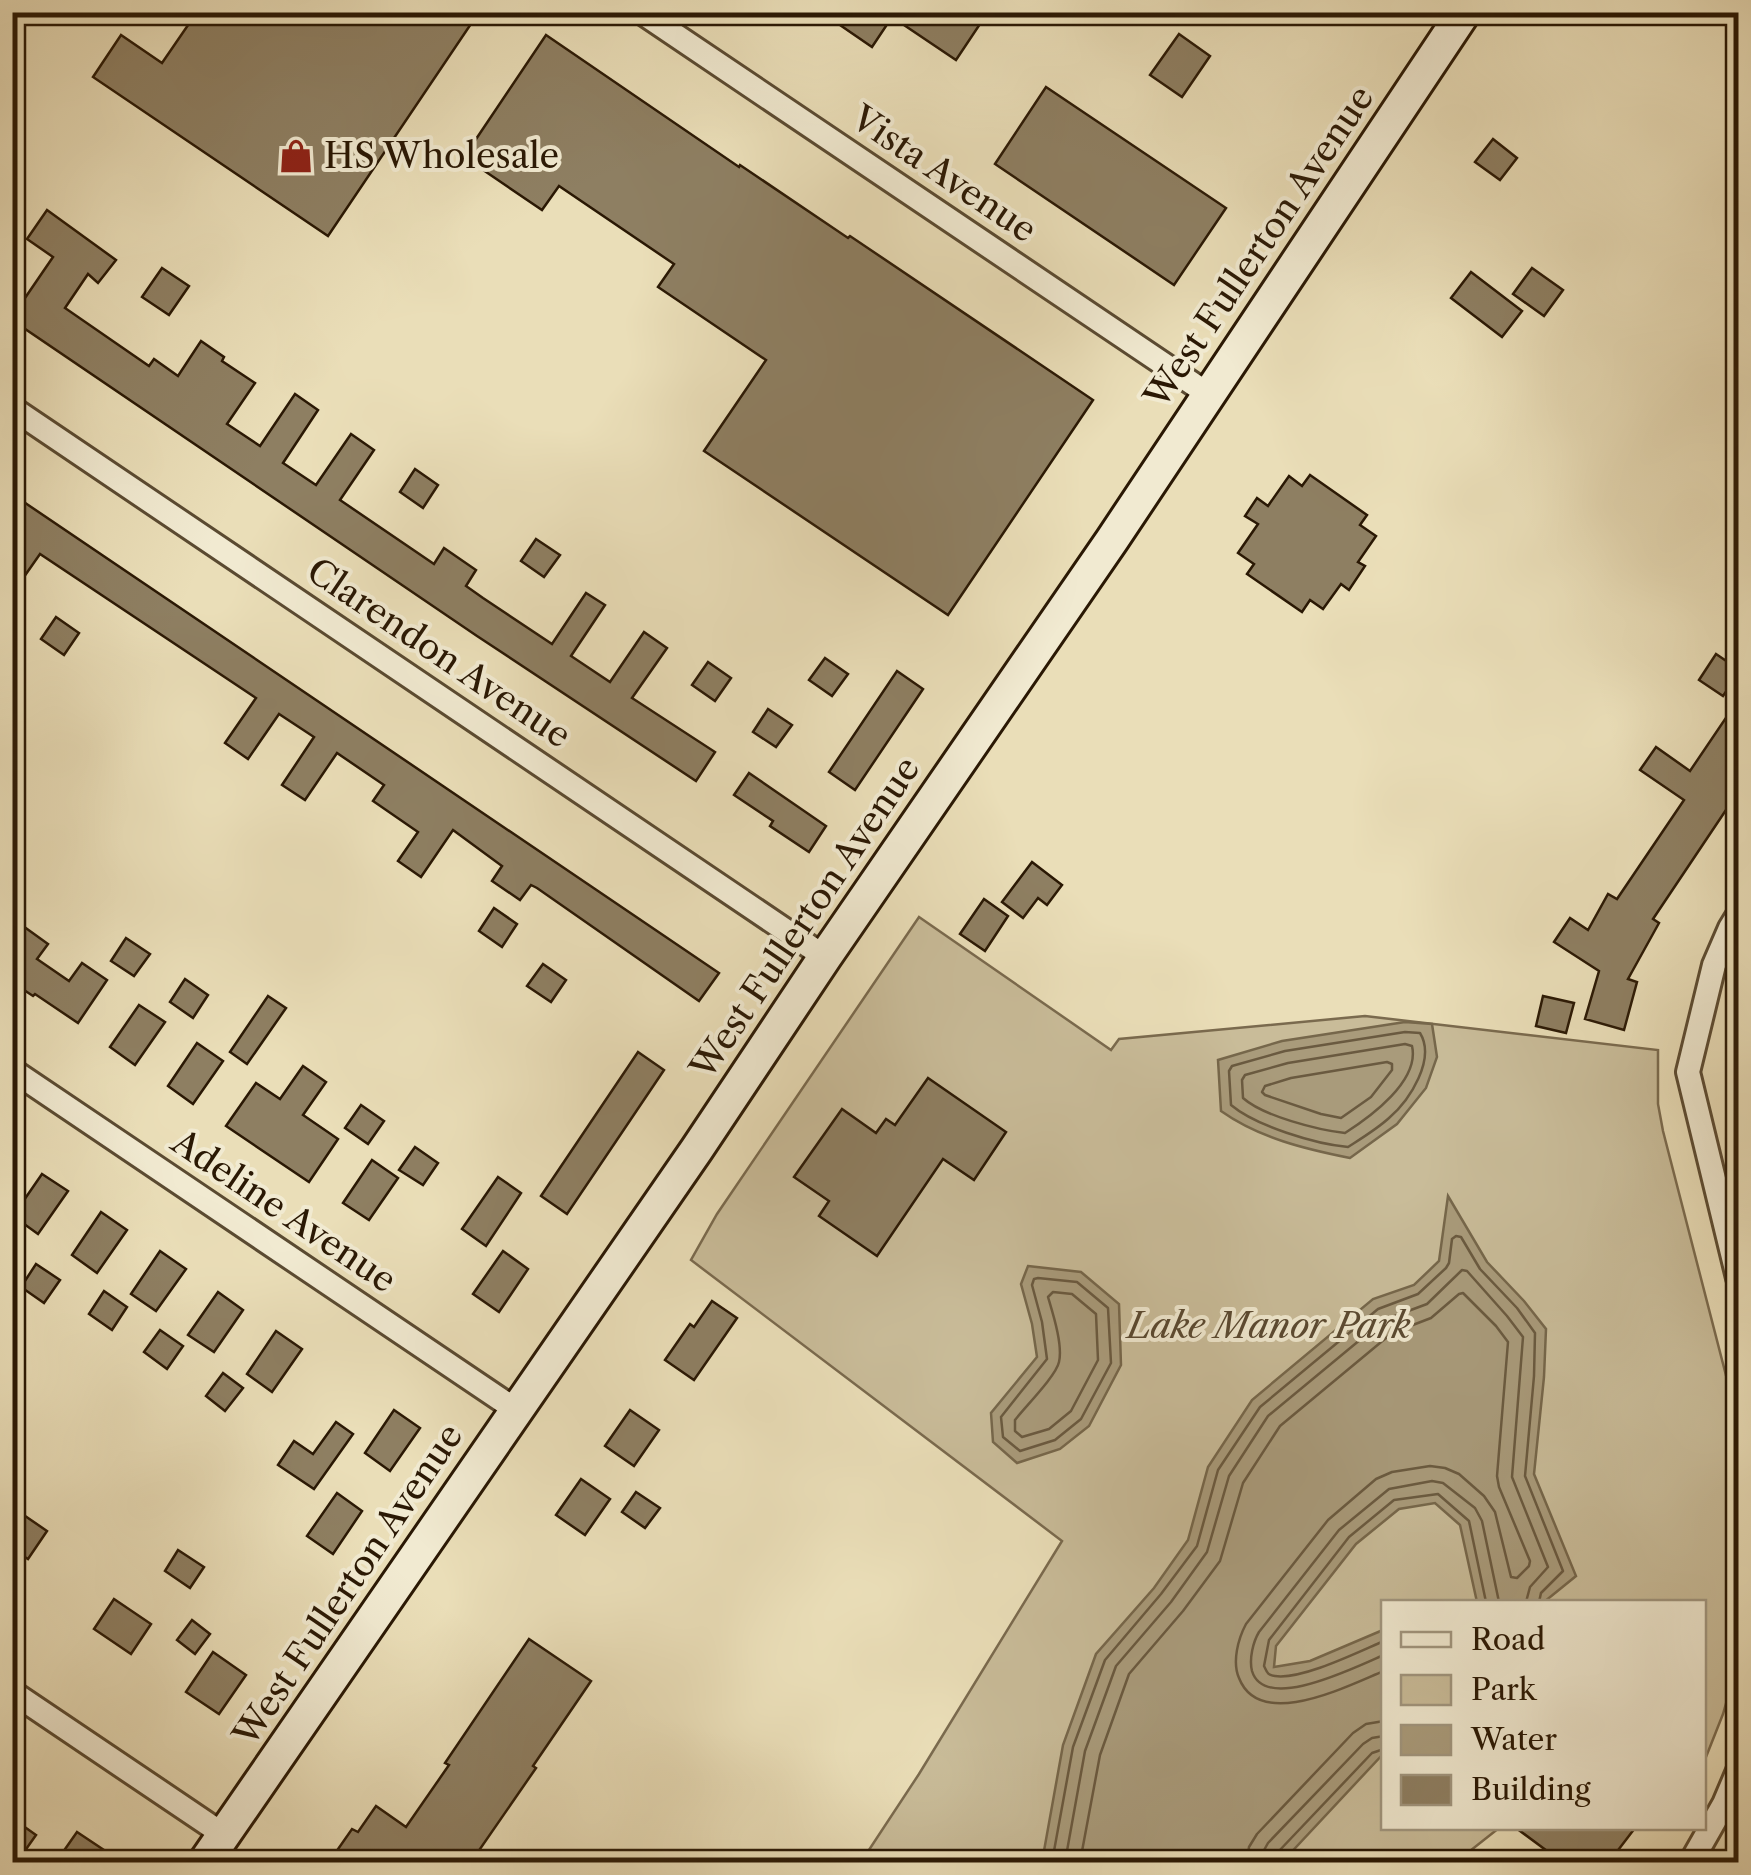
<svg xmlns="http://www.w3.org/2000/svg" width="1751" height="1875" viewBox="0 0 1751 1875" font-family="'Libre Caslon Text',serif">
  <rect width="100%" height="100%" fill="#eadeb8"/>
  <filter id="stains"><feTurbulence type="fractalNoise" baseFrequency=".002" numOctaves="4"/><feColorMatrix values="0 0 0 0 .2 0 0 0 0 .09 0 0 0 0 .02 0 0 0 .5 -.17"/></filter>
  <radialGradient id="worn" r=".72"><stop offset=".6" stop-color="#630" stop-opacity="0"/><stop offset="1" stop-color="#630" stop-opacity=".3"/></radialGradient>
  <polygon fill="#c9bc99" stroke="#7a6a4e" stroke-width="2.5" points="919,917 1111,1050 1119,1039 1365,1016 1658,1050 1658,1104 1663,1131 1738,1422 1738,1661 1723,1714 1704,1762 1704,1602 1384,1602 1384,1828 1499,1828 1456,1862 861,1862 919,1774 1062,1541 691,1260 717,1214"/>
  <g fill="#a99b7b" stroke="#76674b" stroke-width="2.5">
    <path d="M 1405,1022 L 1432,1024 L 1437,1057 L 1426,1088 L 1397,1124 L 1350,1158 C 1305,1149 1259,1138 1221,1111 L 1218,1060 L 1282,1041 Z"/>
    <polygon points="1448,1196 1487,1262 1524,1301 1546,1329 1544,1377 1534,1474 1576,1576 1544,1602 1477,1602 1460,1525 1435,1503 1399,1509 1356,1544 1276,1646 1274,1667 1310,1661 1383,1630 1383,1754 1284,1860 1280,1862 1042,1862 1063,1745 1096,1654 1154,1588 1188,1540 1208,1467 1252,1400 1373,1299 1414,1285 1439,1261"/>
    <polygon points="1028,1266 1081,1272 1119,1304 1121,1365 1089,1426 1060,1449 1017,1463 993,1442 991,1413 1037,1357 1032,1324 1021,1284"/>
  </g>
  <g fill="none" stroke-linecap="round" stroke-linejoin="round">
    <g stroke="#6a5a40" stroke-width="2.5">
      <path d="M 1405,1032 L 1420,1033 C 1436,1059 1410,1100 1389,1118 C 1377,1129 1362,1138 1348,1147 C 1315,1144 1256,1126 1231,1105 L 1229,1071 L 1232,1066 L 1285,1051 Z"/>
      <path d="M 1405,1044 L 1412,1046 C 1420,1081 1370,1117 1345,1133 C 1318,1130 1263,1116 1243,1098 L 1242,1080 L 1245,1075 L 1288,1063 Z"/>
      <polygon points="1387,1062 1392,1064 1392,1070 1371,1097 1341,1118 1321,1114 1265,1095 1262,1092 1265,1086 1291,1078"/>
      <polygon points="1038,1278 1077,1282 1108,1308 1111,1363 1081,1419 1055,1440 1020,1451 1003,1437 1001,1417 1047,1359 1042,1322 1032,1285 1034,1279"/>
      <path d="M 1053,1292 L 1072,1294 L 1096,1314 L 1098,1360 L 1071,1411 L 1049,1429 L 1022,1437 L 1015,1431 L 1015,1420 C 1025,1407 1056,1376 1059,1362 C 1063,1345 1053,1314 1048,1297 Z"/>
      <path d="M 1384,1641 C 1358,1652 1302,1680 1275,1676 C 1267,1675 1267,1672 1264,1666 L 1269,1640 L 1349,1537 L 1394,1500 L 1438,1494 L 1469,1521 L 1486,1602"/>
      <path d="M 1384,1655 C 1359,1665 1265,1714 1252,1671 C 1249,1659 1253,1642 1259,1632 L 1339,1530 L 1389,1489 L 1432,1481 L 1443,1483 L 1475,1508 L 1482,1521 L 1499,1602"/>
      <polyline points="1052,1862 1073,1747 1105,1660 1161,1594 1197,1546 1218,1470 1260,1407 1378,1309 1418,1294 1446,1268 1449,1263 1452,1239 1456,1236 1461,1237 1480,1269 1517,1308 1535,1333 1534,1376 1525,1476 1563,1571 1541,1593 1539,1602"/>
      <polyline points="1065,1862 1085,1751 1116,1666 1171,1602 1207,1552 1229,1476 1268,1416 1384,1320 1427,1304 1462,1270 1467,1271 1507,1316 1523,1337 1512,1477 1548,1567 1530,1587 1526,1602"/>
      <path d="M 1080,1862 L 1100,1755 L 1129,1674 L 1183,1611 L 1220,1561 L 1243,1483 L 1280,1426 L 1392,1333 L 1431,1318 L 1459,1294 L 1463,1293 L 1496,1326 L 1508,1342 L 1497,1476 L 1499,1487 L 1530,1561 L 1529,1566 L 1517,1578 L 1511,1577 L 1495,1512 L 1484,1496 L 1459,1474 L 1445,1468 L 1430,1466 L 1392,1472 L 1376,1479 L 1328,1520 L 1246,1624 C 1238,1639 1232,1662 1239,1678 C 1260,1732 1349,1685 1384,1671"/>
      <polyline points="1247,1862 1249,1847 1257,1834 1353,1733 1366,1724 1384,1721"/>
      <polyline points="1262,1862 1263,1852 1268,1843 1363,1744 1372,1738 1384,1736"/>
      <polyline points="1275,1862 1278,1852 1372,1753 1384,1749"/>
    </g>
  </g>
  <g fill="#8e7f62" stroke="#2a1804" stroke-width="2.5">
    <polygon points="197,12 479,12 328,236 93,77 121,35 162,63"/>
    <polygon points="821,12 988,12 956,60 892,17 872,47"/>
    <polygon points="1179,34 1210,56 1182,97 1150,75"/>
    <polygon points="546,35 739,167 740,165 848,238 850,236 1093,400 948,615 704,451 766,360 658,287 674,264 559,186 542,210 464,157"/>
    <polygon points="1046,87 1226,208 1174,285 995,164"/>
    <polygon points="1493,139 1517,158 1500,180 1475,162"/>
    <polygon points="47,210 116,260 98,283 88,274 65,308 149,366 154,359 178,376 201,341 224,357 222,361 255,383 227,424 260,446 295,394 318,410 283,463 316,485 351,434 374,450 340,500 434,564 444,548 476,570 466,586 483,598 552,644 586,593 605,605 571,656 610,682 644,632 667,648 632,698 715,752 696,781 477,636 12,320 12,317 53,257 27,239"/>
    <polygon points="162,268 189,286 169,315 142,297"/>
    <polygon points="1532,268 1563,290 1544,316 1513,294"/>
    <polygon points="1471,272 1522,311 1502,337 1451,298"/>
    <polygon points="415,469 438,485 423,508 400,492"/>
    <polygon points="1310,475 1367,515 1360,525 1376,536 1358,562 1365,566 1349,590 1341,584 1323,609 1310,600 1302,612 1247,574 1254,564 1238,553 1258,524 1245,516 1257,498 1268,506 1289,476 1302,486"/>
    <polygon points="12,494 719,973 699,1001 537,888 531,885 520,900 492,881 502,866 453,830 421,877 398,861 418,832 373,801 384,785 337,753 305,800 282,785 314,737 279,714 248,759 225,743 256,698 40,554 12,594"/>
    <polygon points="536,539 560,555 544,577 521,561"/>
    <polygon points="56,617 79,633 64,655 41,639"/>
    <polygon points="1716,654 1738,669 1738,674 1723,696 1699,680"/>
    <polygon points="825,658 848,674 832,696 809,680"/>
    <polygon points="708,662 731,678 715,701 692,685"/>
    <polygon points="897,671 923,689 855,790 829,772"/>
    <polygon points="1738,700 1738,792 1653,919 1659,923 1628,979 1637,982 1624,1030 1585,1019 1599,971 1554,942 1570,918 1588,930 1608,894 1617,899 1684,800 1640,770 1656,747 1690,771"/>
    <polygon points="768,709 792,725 776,747 753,732"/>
    <polygon points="749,773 826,826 809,852 770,826 773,821 734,795"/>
    <polygon points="1032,862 1062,885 1047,905 1038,898 1023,918 1002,902"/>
    <polygon points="984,899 1008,916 985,951 960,934"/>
    <polygon points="494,908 517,924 502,947 479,931"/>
    <polygon points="23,926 48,944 37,959 69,981 82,963 107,980 78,1023 35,994 33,996 12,982 12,941"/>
    <polygon points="126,938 150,954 134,976 111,961"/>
    <polygon points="543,964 566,980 551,1002 527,986"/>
    <polygon points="185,979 208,995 193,1018 170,1002"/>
    <polygon points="268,996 286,1008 247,1064 230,1052"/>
    <polygon points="1543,996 1574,1003 1566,1033 1536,1026"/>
    <polygon points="139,1005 165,1022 135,1065 110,1047"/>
    <polygon points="197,1043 223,1061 193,1104 168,1086"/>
    <polygon points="638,1052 664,1070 567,1214 541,1196"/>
    <polygon points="303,1066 326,1082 303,1115 338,1139 309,1182 226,1126 256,1083 280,1099"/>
    <polygon points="928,1078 1006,1132 974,1180 943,1159 877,1256 819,1216 829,1201 794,1177 842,1109 876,1133 886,1119 895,1125"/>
    <polygon points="361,1105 384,1121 368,1144 345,1128"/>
    <polygon points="415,1147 438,1163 423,1185 399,1170"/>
    <polygon points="372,1160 398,1178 369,1220 343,1203"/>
    <polygon points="42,1174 68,1191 38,1234 13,1216"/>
    <polygon points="498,1177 521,1193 486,1246 462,1229"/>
    <polygon points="101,1212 127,1230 97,1273 72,1255"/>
    <polygon points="160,1251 186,1269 156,1311 131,1294"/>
    <polygon points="503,1251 528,1269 499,1312 473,1294"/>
    <polygon points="36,1264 60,1280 44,1303 21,1287"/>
    <polygon points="104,1291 127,1307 112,1330 89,1314"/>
    <polygon points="218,1292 243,1310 214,1352 188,1335"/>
    <polygon points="712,1301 737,1318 694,1380 665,1360 690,1324 694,1327"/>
    <polygon points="160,1330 183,1346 167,1369 144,1352"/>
    <polygon points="276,1331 302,1349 272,1392 247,1374"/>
    <polygon points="223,1373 243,1388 225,1411 206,1396"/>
    <polygon points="394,1410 420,1428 390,1471 365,1453"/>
    <polygon points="630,1410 659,1430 634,1466 605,1446"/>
    <polygon points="336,1422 353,1434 314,1489 278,1465 294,1441 313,1454"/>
    <polygon points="581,1479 610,1499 585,1535 556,1515"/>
    <polygon points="636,1492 660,1508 645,1528 622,1512"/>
    <polygon points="337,1493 362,1511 333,1554 307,1536"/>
    <polygon points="12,1507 47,1531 28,1559 12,1549"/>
    <polygon points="178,1550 204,1567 190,1588 165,1571"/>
    <polygon points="114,1599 151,1624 131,1654 94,1629"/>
    <polygon points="192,1620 210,1634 195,1654 177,1640"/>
    <polygon points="529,1639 591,1681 533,1766 536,1768 471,1862 329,1862 352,1829 358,1832 376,1806 406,1827 449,1765 445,1763"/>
    <polygon points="213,1652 246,1675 219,1714 186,1692"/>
    <polygon points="12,1818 36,1835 17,1862 12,1862"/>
    <polygon points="1516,1828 1635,1828 1609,1862 1562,1862"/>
    <polygon points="77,1832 122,1862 56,1862"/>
  </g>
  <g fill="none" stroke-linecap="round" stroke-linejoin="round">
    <g stroke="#5a4a31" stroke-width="28">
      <g id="street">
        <polyline points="641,12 1208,394"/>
        <polyline points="12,408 825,957"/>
        <polyline points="1738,915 1730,928 1714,965 1688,1072 1738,1278"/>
        <polyline points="12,1070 516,1410"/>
        <polyline points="12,1692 224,1835"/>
        <polyline points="1691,1862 1724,1804 1738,1771"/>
      </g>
    </g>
    <g stroke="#2a1804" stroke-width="38">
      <polyline id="secondary" points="205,1862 697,1149 825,957 1112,540 1464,12"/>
    </g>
    <use href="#street" stroke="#f1ead1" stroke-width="22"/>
    <use href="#secondary" stroke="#f1ead1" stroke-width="32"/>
  </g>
  <defs>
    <g id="shop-bare" transform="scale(2.7)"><path d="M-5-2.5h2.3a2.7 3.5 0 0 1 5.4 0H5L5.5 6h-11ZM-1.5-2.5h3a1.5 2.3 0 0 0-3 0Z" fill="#8f2418" stroke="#f1ead1" stroke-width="2.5" paint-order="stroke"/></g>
  </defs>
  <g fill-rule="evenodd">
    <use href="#shop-bare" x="296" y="156"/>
  </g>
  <g text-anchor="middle" stroke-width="8" stroke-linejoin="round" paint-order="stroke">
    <g font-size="35" fill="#2a1804" stroke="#f1ead1" text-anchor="start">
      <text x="324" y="168">HS Wholesale</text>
    </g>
    <g font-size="35" fill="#2a1804" stroke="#f1ead1">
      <text transform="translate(944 174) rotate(34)" y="12">Vista Avenue</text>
      <text transform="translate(1259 247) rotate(-56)" y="12">West Fullerton Avenue</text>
      <text transform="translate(439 653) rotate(34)" y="12">Clarendon Avenue</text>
      <text transform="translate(805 918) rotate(-56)" y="12">West Fullerton Avenue</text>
      <text transform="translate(284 1211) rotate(34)" y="12">Adeline Avenue</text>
      <text transform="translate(348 1585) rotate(-56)" y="12">West Fullerton Avenue</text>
    </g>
    <g font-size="35" font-style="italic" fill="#5a4931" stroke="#f1ead1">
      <text x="1269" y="1338">Lake Manor Park</text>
    </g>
  </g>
  <rect width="1751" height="1875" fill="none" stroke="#eadeb8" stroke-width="50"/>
  <rect x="15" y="15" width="1721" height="1845" fill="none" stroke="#2a1804" stroke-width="5"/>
  <rect x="25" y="25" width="1701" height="1825" fill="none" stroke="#2a1804" stroke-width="2.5"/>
  <rect x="1381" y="1600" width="325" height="230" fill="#f1ead1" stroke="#a1967f" stroke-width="2.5"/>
  <rect x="1401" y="1632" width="50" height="15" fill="#f1ead1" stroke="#a1967f" stroke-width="2.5"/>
  <text x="1471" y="1650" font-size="30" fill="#2a1804">Road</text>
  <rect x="1401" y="1675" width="50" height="30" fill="#c9bc99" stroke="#a1967f" stroke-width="2.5"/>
  <text x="1471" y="1700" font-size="30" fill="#2a1804">Park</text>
  <rect x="1401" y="1725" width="50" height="30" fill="#a99b7b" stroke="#a1967f" stroke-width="2.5"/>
  <text x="1471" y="1750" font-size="30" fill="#2a1804">Water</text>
  <rect x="1401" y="1775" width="50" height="30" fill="#8e7f62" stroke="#a1967f" stroke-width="2.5"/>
  <text x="1471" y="1800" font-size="30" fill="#2a1804">Building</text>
  <rect width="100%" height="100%" filter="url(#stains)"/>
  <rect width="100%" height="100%" fill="url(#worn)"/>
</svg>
